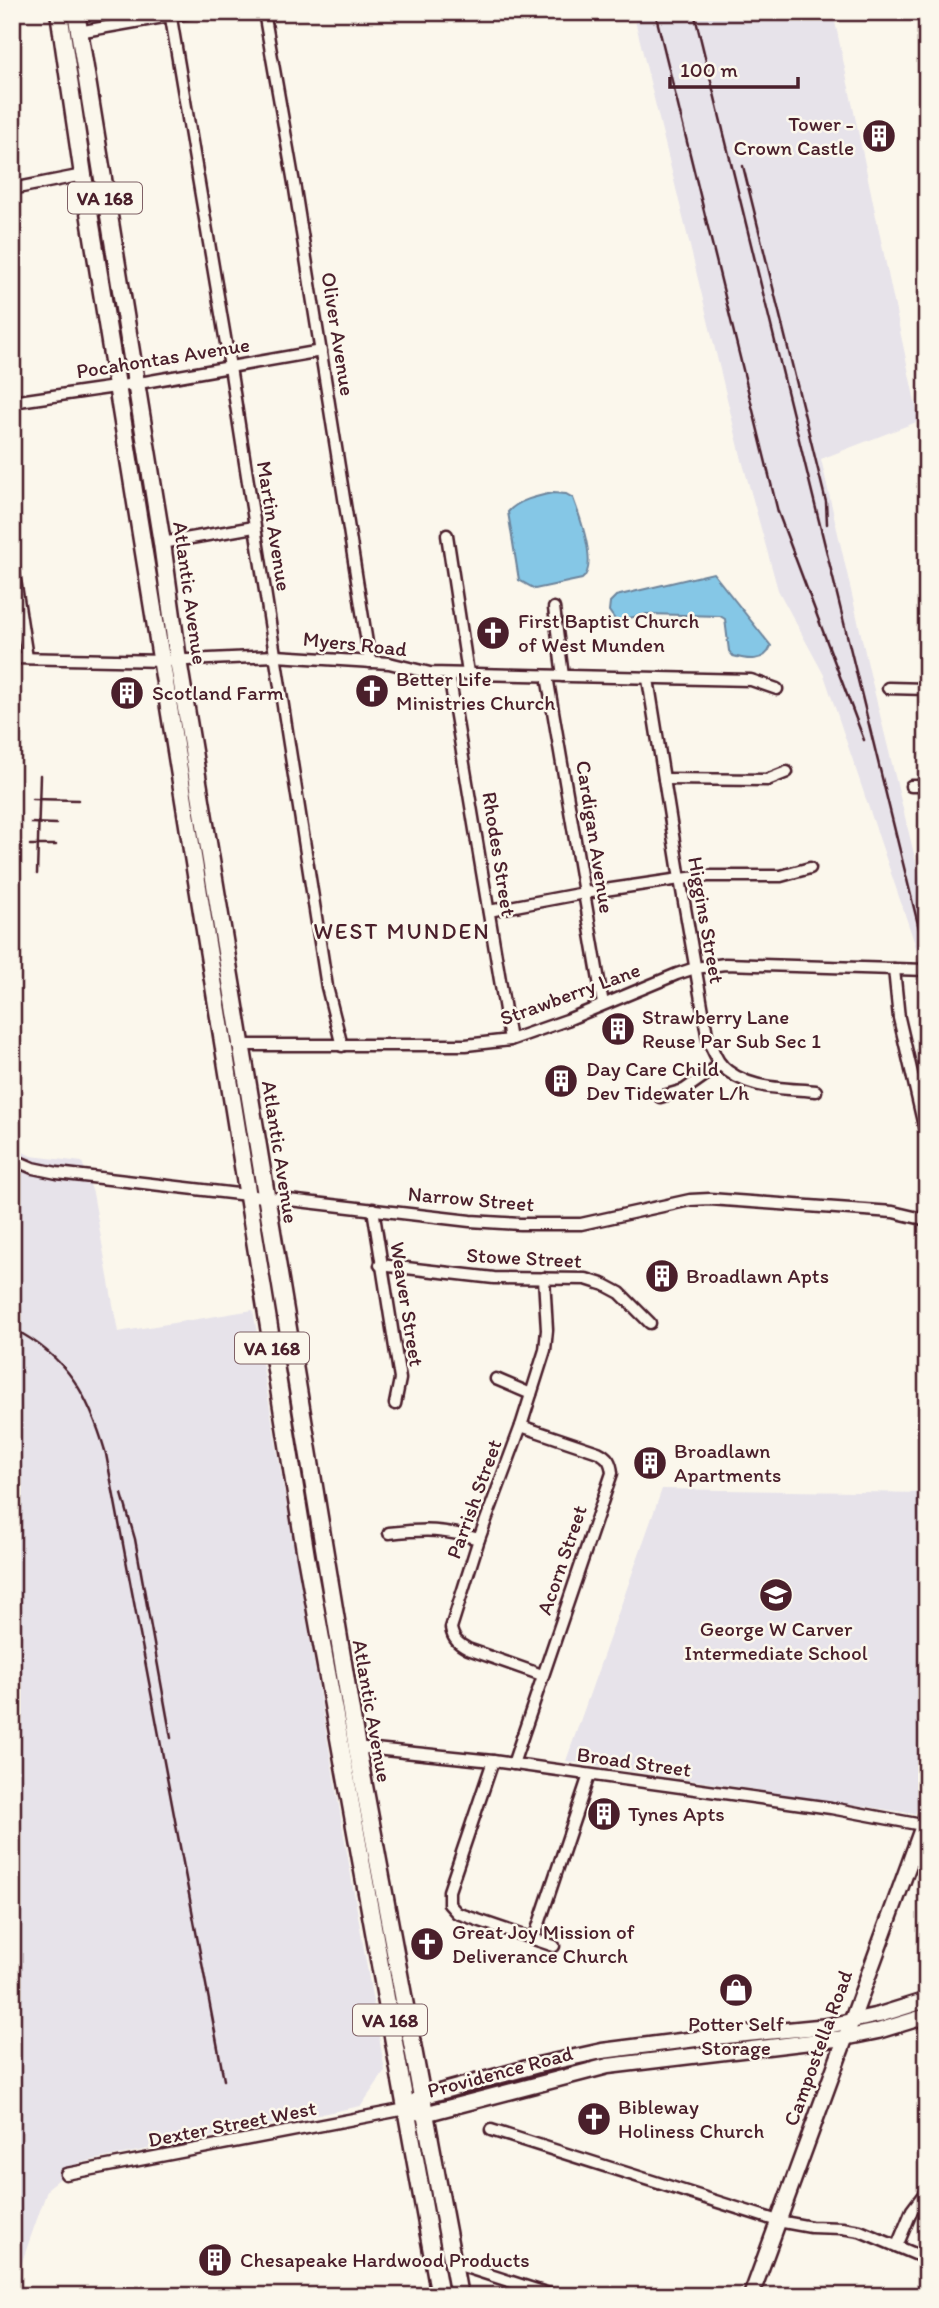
<svg xmlns="http://www.w3.org/2000/svg" width="939" height="2308" viewBox="0 0 939 2308" font-family="Itim,sans-serif">
  <rect width="100%" height="100%" fill="#fbf7ec"/>
  <filter id="ink" filterUnits="userSpaceOnUse"><feTurbulence type="fractalNoise" baseFrequency=".0143" numOctaves="2"/><feDisplacementMap in="SourceGraphic" scale="14" xChannelSelector="R" yChannelSelector="G"/><feConvolveMatrix kernelMatrix="1 2 1 2 8 2 1 2 1" color-interpolation-filters="sRGB"/></filter>
  <g filter="url(#ink)">
    <g fill="#e7e3ea">
      <polygon points="633,12 833,12 919,421 821,459 870,674 927,907 927,960 920,959 824,675 778,590 742,460"/>
      <polygon points="12,1146 31,1156 82,1162 93,1193 118,1332 253,1310 385,2071 361,2106 79,2163 48,2188 12,2290"/>
      <polygon points="662,1489 927,1493 927,1658 921,1673 927,1674 927,1780 915,1814 566,1761"/>
    </g>
    <g fill="#85c7e6" stroke="#6d849b" stroke-width="2">
      <path d="M 553,493 L 566,494 L 573,498 C 579,514 599,567 582,579 L 535,589 L 519,580 L 508,512 C 518,500 538,496 553,493 Z"/>
      <path d="M 713,573 L 771,646 C 765,663 747,660 733,656 L 729,651 L 725,619 L 720,616 L 647,614 L 616,621 L 609,611 L 610,602 L 616,596 Z"/>
    </g>
    <g fill="none" stroke-linecap="round" stroke-linejoin="round">
      <g stroke="#4a1f2b" stroke-width="15">
        <g id="street">
          <polyline points="170,12 230,367 327,987 342,1046"/>
          <polyline points="264,12 295,189 370,662"/>
          <polyline points="78,32 192,12"/>
          <polyline points="12,189 83,175"/>
          <polyline points="12,402 122,386 321,351"/>
          <polyline points="447,535 468,673"/>
          <polyline points="162,543 254,527"/>
          <polyline points="12,560 27,658"/>
          <polyline points="554,608 563,676"/>
          <polyline points="12,658 166,661 276,656 389,663 430,673 751,680 777,689"/>
          <polyline points="449,674 510,1040"/>
          <polyline points="547,676 603,1004"/>
          <path d="M 648,679 L 680,879 L 708,1040 C 712,1048 716,1058 721,1065 C 745,1090 784,1088 816,1091"/>
          <polyline points="888,688 927,689"/>
          <polyline points="664,779 767,780 787,772"/>
          <polyline points="911,786 927,786"/>
          <polyline points="489,911 584,893 680,879 708,876 781,876 810,868"/>
          <polyline points="894,969 899,1018 927,1139"/>
          <polyline points="238,1045 466,1045 510,1040 567,1020 677,974 695,968 725,964 927,970"/>
          <polyline points="660,1097 684,1090 721,1064"/>
          <polyline points="12,1159 33,1168 57,1173 470,1221 520,1224 581,1224 690,1200 710,1199 893,1212 927,1220"/>
          <polyline points="373,1209 400,1379 395,1404"/>
          <polyline points="380,1265 494,1278 586,1279 605,1285 620,1293 650,1323"/>
          <polyline points="496,1379 531,1394"/>
          <path d="M 389,1533 C 427,1529 442,1529 479,1539"/>
          <path d="M 542,1675 L 468,1649 C 459,1644 453,1640 451,1628 L 479,1539 L 521,1426 L 545,1350 L 547,1330 L 544,1278"/>
          <polyline points="355,1747 493,1761 831,1808 922,1825 924,1818"/>
          <polyline points="493,1761 449,1891 449,1904 457,1913 554,1946"/>
          <path d="M 513,1764 L 612,1473 C 611,1462 608,1457 598,1452 L 521,1426"/>
          <polyline points="534,1939 589,1775"/>
          <polyline points="491,2130 778,2221 811,2227 842,2228 860,2231 927,2259"/>
          <polyline points="66,2174 406,2109"/>
          <polyline points="897,2246 912,2210 927,2190"/>
          <polyline points="453,2263 555,2296"/>
        </g>
      </g>
      <g stroke="#4a1f2b" stroke-width="19">
        <g id="secondary">
          <polyline points="406,2109 421,2097 538,2065 602,2051 696,2039 828,2026 879,2015 927,2000"/>
          <polyline points="414,2111 424,2114 608,2066 844,2038 878,2031 927,2016"/>
          <polyline points="751,2296 927,1815"/>
        </g>
      </g>
      <g stroke="#4a1f2b" stroke-width="21">
        <g id="primary">
          <polyline points="59,12 83,175 306,1556 440,2296"/>
          <polyline points="76,12 162,543 178,660 357,1748 459,2296"/>
        </g>
      </g>
      <use href="#street" stroke="#fbf7ec" stroke-width="10"/>
      <use href="#secondary" stroke="#fbf7ec" stroke-width="14"/>
      <use href="#primary" stroke="#fbf7ec" stroke-width="16"/>
      <g stroke="#4a1f2b" stroke-width="2.5">
        <polyline points="655,12 778,512 864,740"/>
        <polyline points="694,12 927,961"/>
        <polyline points="743,166 826,502 827,524"/>
        <polyline points="32,799 78,800"/>
        <polyline points="31,823 56,824"/>
        <polyline points="30,845 56,845"/>
        <polyline points="37,874 40,775"/>
        <path d="M 12,1328 C 68,1357 89,1396 106,1454 L 224,2080"/>
        <polyline points="122,1494 135,1539 171,1738"/>
      </g>
    </g>
  </g>
  <defs>
    <g id="building-disc" transform="scale(1.75)"><circle r="9.5" fill="#4a1f2b" stroke="#fbf7ec"/><path d="M-4-6H4V6H1V3H-1V6H-4ZM-2.5-4.3h1.7v1.8h-1.7ZM.8-4.3h1.7v1.8H.8ZM-2.5-1h1.7V.8h-1.7ZM.8-1h1.7V.8H.8Z" fill="#fff"/></g>
    <g id="church-disc" transform="scale(1.75)"><circle r="9.5" fill="#4a1f2b" stroke="#fbf7ec"/><path d="M-1.2-6h2.4v3.5h3.3v2.4h-3.3V6h-2.4V-.1h-3.3v-2.4h3.3Z" fill="#fff"/></g>
    <g id="school-disc" transform="scale(1.75)"><circle r="9.5" fill="#4a1f2b" stroke="#fbf7ec"/><path d="M0-5L7-2L0 1L-7-2ZM-4 1L0 2.5L4 1V4Q0 6-4 4Z" fill="#fff"/></g>
    <g id="shop-disc" transform="scale(1.75)"><circle r="9.5" fill="#4a1f2b" stroke="#fbf7ec"/><path d="M-5-2.5h2.3a2.7 3.5 0 0 1 5.4 0H5L5.5 6h-11ZM-1.5-2.5h3a1.5 2.3 0 0 0-3 0Z" fill="#fff"/></g>
  </defs>
  <g fill-rule="evenodd">
    <use href="#building-disc" x="879" y="136"/>
    <use href="#church-disc" x="493" y="633"/>
    <use href="#church-disc" x="372" y="691"/>
    <use href="#building-disc" x="127" y="693"/>
    <use href="#building-disc" x="618" y="1029"/>
    <use href="#building-disc" x="561" y="1081"/>
    <use href="#building-disc" x="662" y="1276"/>
    <use href="#building-disc" x="650" y="1463"/>
    <use href="#school-disc" x="776" y="1595"/>
    <use href="#building-disc" x="604" y="1814"/>
    <use href="#church-disc" x="427" y="1944"/>
    <use href="#shop-disc" x="736" y="1990"/>
    <use href="#church-disc" x="594" y="2119"/>
    <use href="#building-disc" x="215" y="2260"/>
  </g>
  <g text-anchor="middle" stroke-width="5" stroke-linejoin="round" paint-order="stroke">
    <g fill="#fbf7ec" stroke="#7f6065" stroke-width="2">
      <rect x="68" y="182.5" width="74" height="31" rx="5"/>
      <rect x="235" y="1332.5" width="74" height="31" rx="5"/>
      <rect x="353" y="2004.5" width="74" height="31" rx="5"/>
    </g>
    <g font-size="19" font-weight="bold" fill="#4a1f2b">
      <text x="105" y="205">VA 168</text>
      <text x="272" y="1355">VA 168</text>
      <text x="390" y="2027">VA 168</text>
    </g>
    <g font-size="21" fill="#4a1f2b" stroke="#fbf7ec" text-anchor="start">
      <text x="854" y="131" text-anchor="end">Tower -<tspan x="854" dy="24">Crown Castle</tspan></text>
      <text x="518" y="628">First Baptist Church<tspan x="518" dy="24">of West Munden</tspan></text>
      <text x="396" y="686">Better Life<tspan x="396" dy="24">Ministries Church</tspan></text>
      <text x="152" y="700">Scotland Farm</text>
      <text x="642" y="1024">Strawberry Lane<tspan x="642" dy="24">Reuse Par Sub Sec 1</tspan></text>
      <text x="586" y="1076">Day Care Child<tspan x="586" dy="24">Dev Tidewater L/h</tspan></text>
      <text x="686" y="1283">Broadlawn Apts</text>
      <text x="674" y="1458">Broadlawn<tspan x="674" dy="24">Apartments</tspan></text>
      <text x="776" y="1636" text-anchor="middle">George W Carver<tspan x="776" dy="24">Intermediate School</tspan></text>
      <text x="628" y="1821">Tynes Apts</text>
      <text x="452" y="1939">Great Joy Mission of<tspan x="452" dy="24">Deliverance Church</tspan></text>
      <text x="736" y="2031" text-anchor="middle">Potter Self<tspan x="736" dy="24">Storage</tspan></text>
      <text x="618" y="2114">Bibleway<tspan x="618" dy="24">Holiness Church</tspan></text>
      <text x="240" y="2267">Chesapeake Hardwood Products</text>
    </g>
    <g font-size="21" fill="#4a1f2b" stroke="#fbf7ec">
      <text transform="translate(338 334) rotate(81)" y="7">Oliver Avenue</text>
      <text transform="translate(163 358) rotate(-9)" y="7">Pocahontas Avenue</text>
      <text transform="translate(274 526) rotate(81)" y="7">Martin Avenue</text>
      <text transform="translate(190 593) rotate(82)" y="7">Atlantic Avenue</text>
      <text transform="translate(355 644) rotate(6)" y="7">Myers Road</text>
      <text transform="translate(595 837) rotate(81)" y="7">Cardigan Avenue</text>
      <text transform="translate(499 854) rotate(81)" y="7">Rhodes Street</text>
      <text transform="translate(706 920) rotate(80)" y="7">Higgins Street</text>
      <text transform="translate(570 994) rotate(-20)" y="7">Strawberry Lane</text>
      <text transform="translate(280 1152) rotate(81)" y="7">Atlantic Avenue</text>
      <text transform="translate(471 1199) rotate(5)" y="7">Narrow Street</text>
      <text transform="translate(524 1258) rotate(3)" y="7">Stowe Street</text>
      <text transform="translate(407 1304) rotate(81)" y="7">Weaver Street</text>
      <text transform="translate(474 1499) rotate(-70)" y="7">Parrish Street</text>
      <text transform="translate(562 1560) rotate(-71)" y="7">Acorn Street</text>
      <text transform="translate(372 1711) rotate(80)" y="7">Atlantic Avenue</text>
      <text transform="translate(634 1762) rotate(8)" y="7">Broad Street</text>
      <text transform="translate(818 2048) rotate(-70)" y="7">Campostella Road</text>
      <text transform="translate(500 2072) rotate(-15)" y="7">Providence Road</text>
      <text transform="translate(232 2124) rotate(-11)" y="7">Dexter Street West</text>
    </g>
    <g font-size="23" letter-spacing="2" fill="#4a1f2b" stroke="#fbf7ec">
      <text x="402" y="939">WEST MUNDEN</text>
    </g>
  </g>
  <rect width="939" height="2308" fill="none" stroke="#fbf7ec" stroke-width="42"/>
  <rect x="21" y="21" width="897" height="2266" fill="none" stroke="#4a1f2b" stroke-width="2.5" filter="url(#ink)"/>
  <path d="M670 77v10h128v-10" fill="none" stroke="#4a1f2b" stroke-width="3.5"/>
  <text x="680" y="77" font-size="21" fill="#4a1f2b" stroke="#fbf7ec" stroke-width="5" paint-order="stroke">100 m</text>
</svg>
